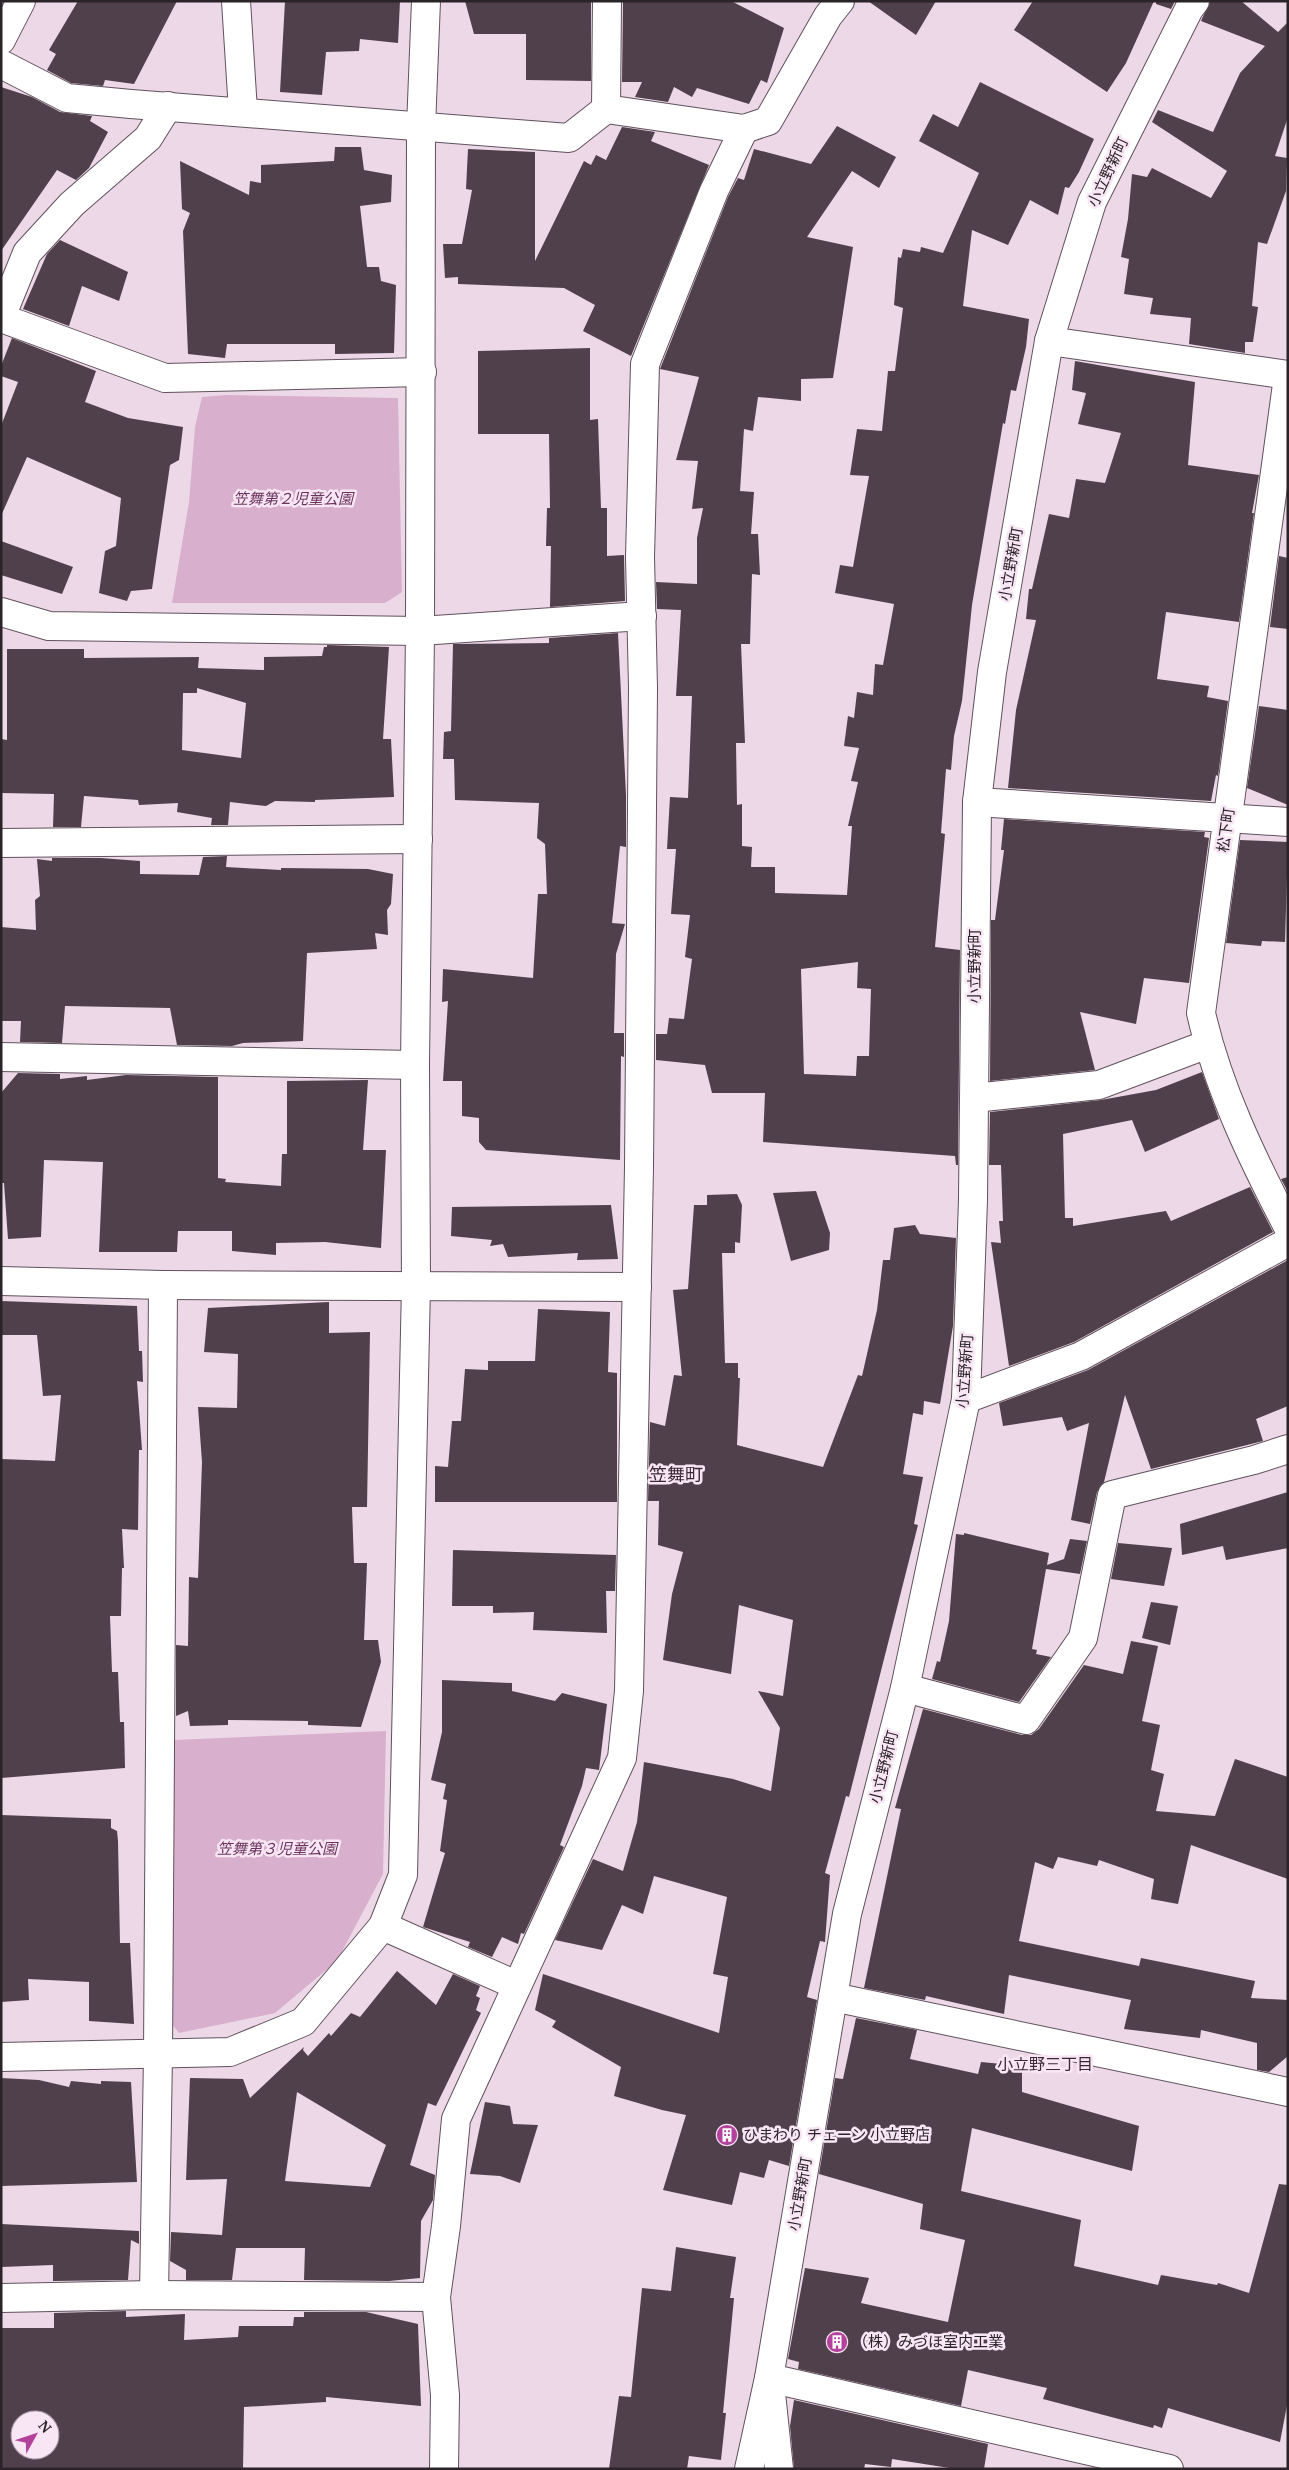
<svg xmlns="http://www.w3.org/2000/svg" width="1289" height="2470" viewBox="0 0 1289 2470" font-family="'Noto Serif','Noto Sans JP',serif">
  <rect width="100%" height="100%" fill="#ecd8e6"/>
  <g fill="#d9afce">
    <polygon points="226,395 398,398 402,592 385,603 172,603 189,502 195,427 202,397"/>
    <polygon points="386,1731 383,1874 337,1961 275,2013 179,2033 171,2023 174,1740"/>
  </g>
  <g fill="#50404c" fill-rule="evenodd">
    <polygon points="78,1 177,1 134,84 105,80 103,86 71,83 47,70 56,54 49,50"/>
    <polygon points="285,1 400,1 398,43 360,39 359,51 326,52 322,95 280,92"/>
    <polygon points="465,1 591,1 591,81 526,80 526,34 474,34"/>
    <polygon points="623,1 731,1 784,28 767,83 761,80 749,104 697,88 692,97 674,87 668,102 635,97 642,82 622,82"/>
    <polygon points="868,1 936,1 916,35"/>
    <polygon points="1033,1 1154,1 1126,63 1107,92 1014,30"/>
    <polygon points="1156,1 1175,1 1171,9 1156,4"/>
    <polygon points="1210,1 1241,1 1278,32 1288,22 1288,117 1275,156 1287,158 1286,191 1267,244 1258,242 1252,306 1258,307 1253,342 1245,342 1245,353 1189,344 1191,318 1150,314 1153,298 1124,294 1129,259 1121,257 1128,219 1132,174 1147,177 1152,168 1211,198 1227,171 1152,122 1158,110 1213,132 1240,73 1265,46 1201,21"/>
    <path d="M 980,82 L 1094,139 L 1079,172 L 1069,188 L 1065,187 L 1058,215 L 1030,200 L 1008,245 L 972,230 L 963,306 L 1029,319 L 1026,347 L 1016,391 L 1011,390 L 1005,424 L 1003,423 L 972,605 L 962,701 L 954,736 L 951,770 L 946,769 L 941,833 L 945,834 L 935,947 L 960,950 L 958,1165 L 956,1165 L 955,1156 L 763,1142 L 765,1093 L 712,1093 L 705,1065 L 656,1060 L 656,1034 L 667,1034 L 669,1018 L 684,1019 L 692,959 L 685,957 L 690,915 L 671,914 L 676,849 L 667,849 L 670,797 L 688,798 L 692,696 L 676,696 L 681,610 L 657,609 L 656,582 L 697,584 L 697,538 L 703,508 L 692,509 L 698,461 L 676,460 L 699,377 L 660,369 L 728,197 L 738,178 L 744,180 L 754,149 L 811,164 L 837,126 L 896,157 L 879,188 L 852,171 L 807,237 L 853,247 L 833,378 L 801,379 L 801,401 L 758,397 L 753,431 L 744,429 L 740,491 L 754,492 L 751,534 L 758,534 L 760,575 L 752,574 L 750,644 L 741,644 L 745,743 L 736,743 L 737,805 L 742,804 L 742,846 L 752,847 L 751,867 L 775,867 L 775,893 L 847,895 L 852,826 L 848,826 L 858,782 L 851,781 L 859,748 L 844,746 L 848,716 L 854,718 L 857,692 L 873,695 L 875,664 L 883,665 L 894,604 L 835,593 L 840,565 L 853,567 L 869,476 L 850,475 L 857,429 L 882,431 L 888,371 L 895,371 L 903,308 L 894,305 L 898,257 L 901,258 L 903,249 L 920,252 L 921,247 L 943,253 L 979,173 L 919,141 L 933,114 L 958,127 ZM 858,962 L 857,988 L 871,989 L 869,1056 L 857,1056 L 856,1076 L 804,1074 L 801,969 Z"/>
    <polygon points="1,87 32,97 60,112 92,116 90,121 108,132 89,168 76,180 57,170 1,251"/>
    <polygon points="622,127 655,132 651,141 709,165 631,356 583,331 595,305 564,288 458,284 458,277 445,278 443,244 462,244 472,190 466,189 468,149 535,152 535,261 584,161 591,165 596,155 606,160"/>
    <polygon points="335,147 361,147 364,170 392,175 391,202 360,206 367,267 379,267 381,281 396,285 394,353 335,354 335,344 227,344 225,358 188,354 183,231 190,213 182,209 180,161 249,195 250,181 261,183 261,165 334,161"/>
    <polygon points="60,240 128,272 119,301 82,286 69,326 23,309 47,254"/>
    <polygon points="12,338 96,371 85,402 128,418 183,427 179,460 170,465 152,589 131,591 127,601 99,593 105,551 116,546 121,498 27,457 1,516 1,426 18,382 1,376 1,366"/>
    <polygon points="590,348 590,420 598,419 601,508 607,508 607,556 624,555 625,601 550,607 551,546 546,546 547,508 550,508 549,434 478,434 478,351"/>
    <polygon points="1075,361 1195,382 1188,465 1259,475 1252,513 1254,513 1239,622 1166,612 1157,679 1209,686 1207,697 1228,701 1218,776 1216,775 1211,801 1008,788 1016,710 1036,620 1026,619 1029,589 1032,589 1049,514 1069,518 1076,479 1105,483 1121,433 1078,424 1086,393 1072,390"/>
    <polygon points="1,541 73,567 62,594 1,575"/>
    <polygon points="1279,556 1288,558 1288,629 1270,627"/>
    <polygon points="618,633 626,795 626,847 620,846 612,923 625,924 616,954 614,1033 624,1033 624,1057 621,1056 620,1160 486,1150 479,1142 479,1118 462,1116 462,1081 443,1081 448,1001 442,1002 443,969 533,978 538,894 547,894 545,844 537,838 539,803 455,800 454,759 443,759 444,732 451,731 453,644 549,643 549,638"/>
    <path d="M 327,645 L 389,647 L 383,739 L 391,739 L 394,797 L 315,800 L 315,802 L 275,801 L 266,806 L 230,802 L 228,825 L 211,825 L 212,818 L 177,812 L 178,803 L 139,805 L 138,800 L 84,796 L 81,827 L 53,827 L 54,794 L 1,793 L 1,739 L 7,740 L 7,649 L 84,649 L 84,658 L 199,657 L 198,668 L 264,670 L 264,657 L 322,656 L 324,647 L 327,647 ZM 197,688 L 246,703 L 241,758 L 182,750 L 183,693 L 197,693 Z"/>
    <polygon points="1259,706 1288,710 1288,805 1247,788"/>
    <polygon points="1004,819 1205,832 1204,837 1209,838 1189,983 1144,978 1136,1024 1080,1012 1095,1070 990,1081 991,920 995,920 1004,850 1001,850"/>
    <polygon points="1240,840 1288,842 1285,942 1262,941 1261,946 1226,943"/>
    <polygon points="227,856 226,867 281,870 281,868 368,869 393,874 391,904 387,910 388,935 375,933 377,949 307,953 303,1041 243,1043 232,1046 177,1045 170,1008 65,1006 62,1043 20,1042 21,1021 1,1021 1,927 36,930 35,900 40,896 37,859 52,861 52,858 101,858 140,861 140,874 199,875 203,857"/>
    <polygon points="1202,1072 1219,1119 1145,1152 1132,1120 1063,1134 1065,1218 1073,1218 1073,1226 1166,1211 1171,1221 1250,1187 1273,1232 1074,1342 1009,1366 991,1242 1001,1243 999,1221 1003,1221 1001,1165 989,1165 990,1112 1101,1100 1156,1090"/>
    <polygon points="18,1073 60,1074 60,1079 87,1076 87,1080 126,1075 218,1077 218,1178 226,1179 225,1182 281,1186 282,1154 287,1154 287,1081 368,1080 363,1150 386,1150 381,1248 325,1242 276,1243 276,1255 232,1251 232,1231 178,1231 177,1252 99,1252 103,1162 44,1160 41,1237 8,1239 4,1183 1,1183 1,1093"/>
    <polygon points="1288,1177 1288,1192 1281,1179"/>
    <polygon points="816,1191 830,1233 829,1250 791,1261 773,1193"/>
    <polygon points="737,1194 742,1205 740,1243 735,1242 735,1253 722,1253 725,1363 738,1363 738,1378 740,1378 737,1445 823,1467 858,1375 862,1376 877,1310 883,1260 890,1260 894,1228 915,1225 920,1234 956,1238 953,1326 940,1404 924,1401 923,1415 913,1413 903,1474 923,1477 914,1524 918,1525 849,1797 846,1796 825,1873 830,1875 825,1942 820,1941 807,1997 817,2000 789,2166 769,2160 764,2178 740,2172 732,2205 663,2190 686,2115 662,2110 614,2096 621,2067 552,2027 556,2021 535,2010 543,1974 719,2033 728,1977 713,1974 727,1897 654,1876 643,1914 622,1905 602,1950 555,1940 593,1859 623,1871 637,1822 644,1762 733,1779 771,1791 780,1728 758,1691 783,1696 793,1620 739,1605 731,1674 663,1660 672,1594 683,1552 658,1545 659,1501 648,1501 650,1422 665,1426 674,1375 682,1376 673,1290 688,1289 694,1205 707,1205 707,1195"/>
    <polygon points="611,1205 618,1259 577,1260 578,1253 508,1257 503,1244 490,1246 492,1240 451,1236 452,1207"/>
    <polygon points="1288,1260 1288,1406 1256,1419 1263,1441 1151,1469 1125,1395 1104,1482 1097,1492 1090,1524 1071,1520 1089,1423 1067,1431 1062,1417 1003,1426 999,1403 1088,1370"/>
    <polygon points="1,1301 137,1306 139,1351 142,1351 143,1382 137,1381 142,1450 139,1450 138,1530 122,1529 124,1568 122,1568 121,1616 110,1616 112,1672 118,1672 120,1722 124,1722 125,1768 1,1778 1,1459 55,1461 61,1395 43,1396 37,1335 1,1335"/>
    <polygon points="329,1302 329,1333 370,1332 367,1507 352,1507 354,1563 367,1563 364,1640 378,1640 381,1662 361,1727 308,1725 308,1721 228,1720 228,1725 190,1726 188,1711 176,1716 176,1645 188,1646 189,1577 198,1578 202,1462 198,1407 237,1408 238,1354 204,1352 208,1308"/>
    <polygon points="538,1309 610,1312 608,1372 617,1373 617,1502 435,1502 435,1466 448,1467 452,1421 461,1421 465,1369 488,1370 488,1361 535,1361"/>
    <polygon points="1288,1492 1288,1548 1226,1560 1223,1546 1182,1555 1180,1524"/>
    <polygon points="964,1533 1049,1553 1047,1565 1064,1559 1070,1539 1087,1541 1080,1574 1046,1569 1032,1649 1037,1650 1036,1654 1051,1657 1019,1702 932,1679 937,1661 940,1662 949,1621 956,1534 964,1535"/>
    <polygon points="1118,1543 1172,1548 1164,1586 1111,1579"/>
    <polygon points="453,1550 616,1555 615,1591 606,1591 607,1633 533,1630 534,1612 493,1613 493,1606 452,1606"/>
    <polygon points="1151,1602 1178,1606 1170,1645 1142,1638"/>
    <polygon points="1131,1641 1158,1646 1142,1721 1160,1725 1151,1770 1164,1774 1156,1811 1215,1816 1235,1759 1288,1777 1288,1879 1191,1845 1178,1904 1151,1899 1154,1879 1099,1860 1097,1866 1058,1857 1053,1869 1035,1862 1019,1941 1139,1966 1141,1958 1255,1981 1251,1998 1288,2000 1288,2056 1269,2072 1257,2070 1257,2043 1201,2030 1200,2038 1124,2029 1131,2000 1009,1975 1004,2014 926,1996 925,2000 864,1988 901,1809 895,1808 923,1709 1022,1735 1031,1735 1039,1729 1084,1665 1123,1674"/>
    <polygon points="442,1680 512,1683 512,1691 555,1701 562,1693 607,1704 599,1770 586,1768 582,1786 560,1845 564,1847 524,1934 521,1933 518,1944 502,1937 492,1957 468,1947 470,1942 423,1927 445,1853 440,1851 447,1800 443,1799 446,1784 431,1780 442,1732"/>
    <polygon points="1,1815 111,1819 111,1828 117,1831 118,1841 120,1943 130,1943 134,2024 89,2021 89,1982 28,1979 29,2000 1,2002"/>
    <path d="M 397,1971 L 436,2005 L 453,1974 L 480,1986 L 476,1996 L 480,1998 L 476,2010 L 481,2013 L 436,2106 L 428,2103 L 410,2165 L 435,2175 L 433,2200 L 421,2221 L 420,2278 L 389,2281 L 304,2280 L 305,2248 L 236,2248 L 232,2280 L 186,2280 L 186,2270 L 170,2261 L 171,2232 L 222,2235 L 227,2179 L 186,2180 L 190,2078 L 243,2079 L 250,2098 L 304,2047 L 303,2050 L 308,2056 L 329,2033 L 331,2036 L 351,2013 L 360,2017 ZM 297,2092 L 386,2145 L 370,2187 L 285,2181 Z"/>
    <polygon points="856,2018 917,2030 910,2059 978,2074 981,2062 1022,2066 1022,2092 1139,2126 1132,2171 972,2128 961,2191 1081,2220 1074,2266 1158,2285 1161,2275 1217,2285 1218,2283 1249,2293 1279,2184 1288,2185 1288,2400 1280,2442 1168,2408 1162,2428 1154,2425 1153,2428 1043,2399 1047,2388 968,2370 961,2406 798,2369 799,2362 788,2359 805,2268 869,2278 861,2303 948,2322 965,2240 920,2229 923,2204 819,2174 835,2078 843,2079"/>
    <polygon points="1,2078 39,2080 69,2087 71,2081 101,2084 101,2081 131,2082 137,2182 1,2186"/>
    <polygon points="485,2102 510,2106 513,2124 538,2125 520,2183 500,2176 470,2174"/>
    <polygon points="1,2224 139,2231 139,2244 131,2240 128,2280 53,2281 53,2265 1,2267"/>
    <polygon points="676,2247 736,2257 730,2298 734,2298 723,2413 726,2413 721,2460 689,2456 687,2469 609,2469 619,2396 631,2397 642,2288 671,2291"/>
    <path d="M 126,2311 L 126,2317 L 185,2314 L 184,2340 L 238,2337 L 239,2326 L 293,2326 L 294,2317 L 304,2317 L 304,2312 L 366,2312 L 418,2324 L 421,2406 L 326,2397 L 326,2402 L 244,2407 L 243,2469 L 1,2469 L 1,2328 L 54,2328 L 54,2313 ZM 20,2420 L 50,2420 L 50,2450 L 20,2450 Z"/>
    <polygon points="794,2400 988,2444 984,2469 956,2469 892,2459 891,2467 865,2464 864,2469 794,2469 790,2426"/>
  </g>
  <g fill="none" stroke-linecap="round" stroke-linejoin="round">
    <g stroke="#61515d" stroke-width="30">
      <g id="street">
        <polyline points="236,1 243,111"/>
        <polyline points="1,40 21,1"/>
        <polyline points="1,64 67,98 131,104 569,138 606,109 744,129 768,121 828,16 840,1"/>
        <polyline points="606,109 607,1"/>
        <polyline points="1,317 27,253 72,204 148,138 168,106"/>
        <polyline points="1,318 165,378 422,372"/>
        <polyline points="1049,341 1288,375"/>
        <path d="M 1288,377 L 1201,1013 C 1218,1088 1252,1158 1288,1227"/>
        <polyline points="1,612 49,626 420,631 642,616"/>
        <polyline points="977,802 1288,822"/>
        <polyline points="1,843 418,839"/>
        <polyline points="1,1057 415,1065"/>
        <polyline points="974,1098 1099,1085 1208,1044"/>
        <polyline points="1,1281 163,1285 637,1287"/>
        <polyline points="966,1399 1081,1356 1288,1242"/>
        <polyline points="905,1688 1026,1720 1083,1638 1112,1495 1254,1460 1288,1449"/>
        <polyline points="383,1926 516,1985"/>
        <polyline points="833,1997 1288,2092"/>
        <polyline points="1,2057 230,2052 303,2022 383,1926 403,1875 416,1286 415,1065 420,631 421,127 426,1"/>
        <polyline points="154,2295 158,2055 163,1285"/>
        <polyline points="1,2298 154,2295 436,2297"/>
        <polyline points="770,2384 779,2469"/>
        <polyline points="444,2469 445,2395 436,2297 446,2226 456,2119 622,1758 629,1691 639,1167 643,688 640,557 645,364 714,191 744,129"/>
        <polyline points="1169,2469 769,2378 847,1914 905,1688 966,1399 973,1200 977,802 992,672 1049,341 1092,202 1189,9 1195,1"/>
      </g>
    </g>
    <g stroke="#61515d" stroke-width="30">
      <polyline id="secondary" points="749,2469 769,2378"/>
    </g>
    <use href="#street" stroke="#fff" stroke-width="28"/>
    <use href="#secondary" stroke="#fff" stroke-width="28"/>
  </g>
  <defs>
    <g id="building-disc" transform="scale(1.125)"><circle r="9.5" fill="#b3429d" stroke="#f9e6f4"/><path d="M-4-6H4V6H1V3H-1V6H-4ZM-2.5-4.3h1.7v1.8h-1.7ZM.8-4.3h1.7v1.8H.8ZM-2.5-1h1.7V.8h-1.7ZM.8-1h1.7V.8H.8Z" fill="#fff"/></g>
  </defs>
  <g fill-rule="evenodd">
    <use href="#building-disc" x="727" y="2135"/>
    <use href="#building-disc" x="837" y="2342"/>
  </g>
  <g text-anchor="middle" stroke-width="5" stroke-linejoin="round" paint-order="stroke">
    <g font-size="15" fill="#2a2328" stroke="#f9e6f4">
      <text transform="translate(1108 172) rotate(-65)" y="5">小立野新町</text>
      <text transform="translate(1011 564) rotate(-80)" y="5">小立野新町</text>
      <text transform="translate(1226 830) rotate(-82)" y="5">松下町</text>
      <text transform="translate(975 966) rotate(-90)" y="5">小立野新町</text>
      <text transform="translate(965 1371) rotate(-86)" y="5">小立野新町</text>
      <text transform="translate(884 1767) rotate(-76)" y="5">小立野新町</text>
      <text transform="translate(800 2194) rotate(-80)" y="5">小立野新町</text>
    </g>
    <g font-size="15" font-style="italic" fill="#6a335e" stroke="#f9e6f4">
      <text x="293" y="504">笠舞第２児童公園</text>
      <text x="277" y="1854">笠舞第３児童公園</text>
    </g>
    <g font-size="15" fill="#2a2328" stroke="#f9e6f4" text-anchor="start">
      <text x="743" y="2140">ひまわり チェーン 小立野店</text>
      <text x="853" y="2347">（株）みづほ室内工業</text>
    </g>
    <g font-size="16" fill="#382934" stroke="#f9e6f4">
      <text x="1045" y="2070">小立野三丁目</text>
    </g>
    <g font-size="18" fill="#382934" stroke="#f9e6f4">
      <text x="676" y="1481">笠舞町</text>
    </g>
  </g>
  <rect width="1289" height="2470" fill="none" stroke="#2a2328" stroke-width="5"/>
  <g transform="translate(35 2435) rotate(50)"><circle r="24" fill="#f9e6f4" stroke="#a698a2"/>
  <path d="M0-4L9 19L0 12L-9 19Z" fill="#b3429d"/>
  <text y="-8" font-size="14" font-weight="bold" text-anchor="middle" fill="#2a2328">N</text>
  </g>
</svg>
